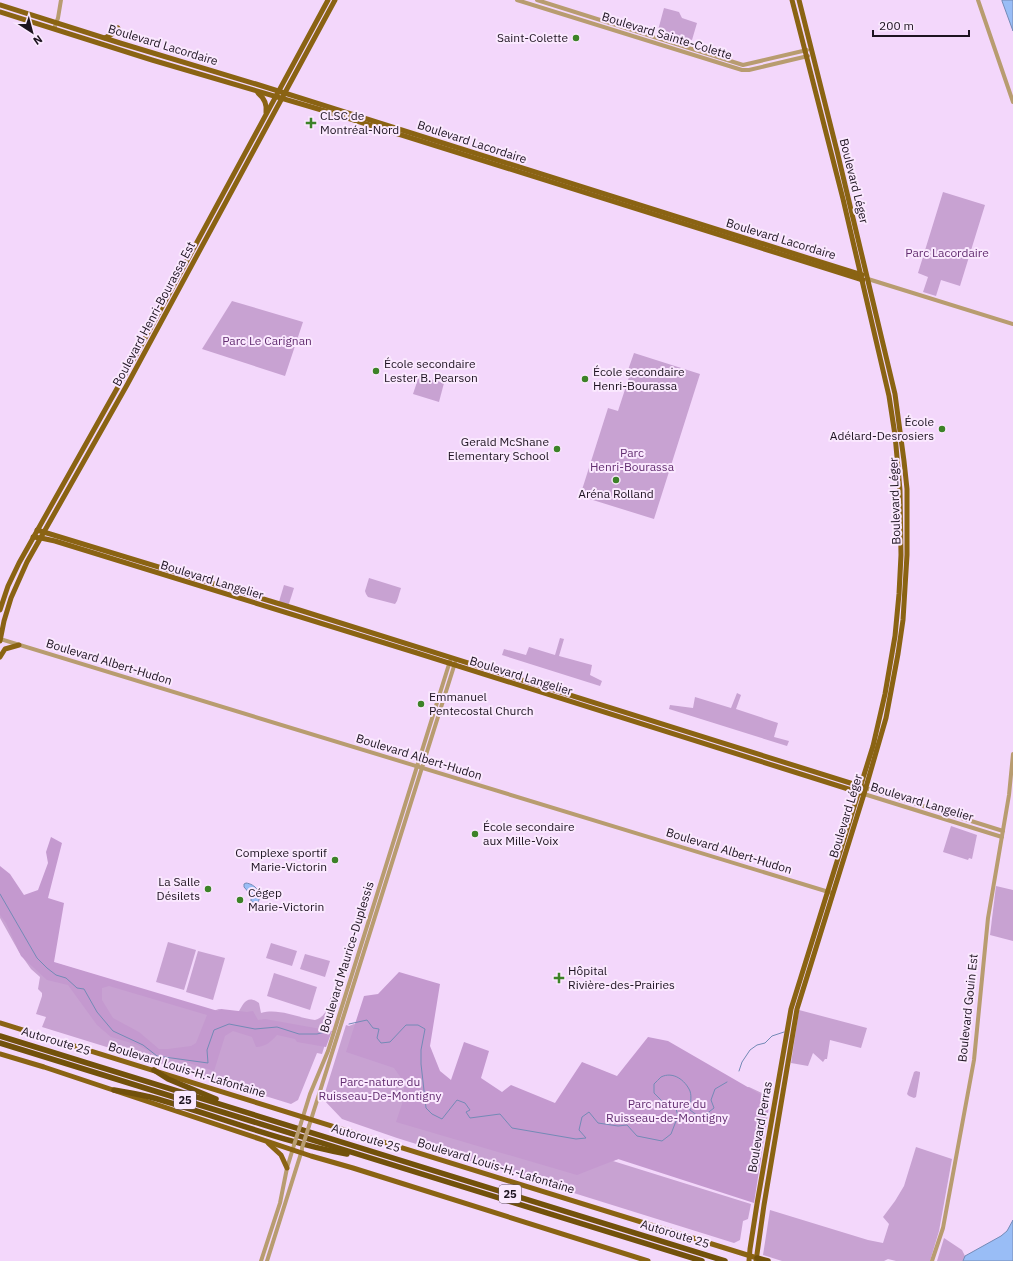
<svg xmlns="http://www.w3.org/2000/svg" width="1013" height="1261" viewBox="0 0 1013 1261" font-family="'IBM Plex Sans',sans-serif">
  <rect width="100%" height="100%" fill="#f3d7fb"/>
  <g fill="#c8a2d2">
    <polygon points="664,8 679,12 682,18 697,23 692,40 688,39 687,42 657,34"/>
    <polygon points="943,192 985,205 960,286 941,280 936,296 923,292 928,277 918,273"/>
    <polygon points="232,301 303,322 285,376 202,349"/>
    <polygon points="634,353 700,374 654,519 580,496 608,408 618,411 631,371 628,370"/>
    <polygon points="419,376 444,383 439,402 413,394"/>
    <polygon points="369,578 401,588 397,601 395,604 391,603 368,597 366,594 365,591"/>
    <polygon points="284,585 294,588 288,607 278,605"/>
    <polygon points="560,638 564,639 559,656 592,665 590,675 602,681 600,686 502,655 504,649 526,655 529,647 555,655"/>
    <polygon points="737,693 741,695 736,709 778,723 774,737 789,741 787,746 669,709 670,705 693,708 695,697 731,708"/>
    <polygon points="951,826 977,835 972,859 969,858 968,860 943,852"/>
    <polygon points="996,886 1013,890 1013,941 990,935"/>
    <path d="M 0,887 L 49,961 L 213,1011 L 219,1009 L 238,1013 C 243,1004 247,994 259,1003 L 261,1013 C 280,1008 297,1018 315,1020 C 329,1016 327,1003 333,992 L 334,991 L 341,993 L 322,1054 L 317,1053 L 298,1100 L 291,1104 L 42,1027 L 46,1017 L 36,1014 L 42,996 L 42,993 L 38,989 L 40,977 L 31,969 L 19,952 L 0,918 Z"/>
    <polygon points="168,942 196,950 184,990 156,982"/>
    <polygon points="271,943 297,951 292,966 266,958"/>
    <polygon points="198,951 225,958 213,1000 186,992"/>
    <polygon points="305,954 330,961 325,977 300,969"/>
    <polygon points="274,973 317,987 310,1010 267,996"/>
    <polygon points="799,1010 867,1028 861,1048 830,1040 827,1059 825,1059 823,1062 813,1053 808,1066 791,1063"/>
    <polygon points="354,1024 359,1025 419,1048 481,1120 749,1087 768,1096 767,1107 613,1161 751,1204 748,1219 743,1221 740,1240 734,1243 397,1138 342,1119 323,1099 346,1025 349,1026"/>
    <polygon points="916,1071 920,1072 920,1074 916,1097 914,1098 909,1096 907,1094 914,1072"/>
    <polygon points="916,1147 952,1159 939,1231 930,1261 896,1261 888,1259 884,1261 782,1261 763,1255 770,1210 868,1240 883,1243 889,1224 883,1217 895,1201 904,1186"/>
    <polygon points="944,1238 962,1250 965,1256 963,1261 937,1261"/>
  </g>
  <g fill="#c499cf" fill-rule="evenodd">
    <path d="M 51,837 L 62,843 L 48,898 L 64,903 L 54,962 L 218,1011 L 221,1009 L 247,1012 L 253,1011 L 258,1020 L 265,1019 L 332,1031 L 326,1047 L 297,1042 L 295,1039 L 277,1035 C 271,1042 265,1047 256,1047 L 252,1037 L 233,1031 L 225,1036 L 214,1071 L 167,1056 L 154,1054 L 138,1045 L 111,1037 L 97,1025 L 68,985 L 47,980 L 21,956 L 6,923 L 0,915 L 0,866 L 10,874 L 24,895 L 38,890 L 48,863 L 46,852 ZM 109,986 L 207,1015 L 196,1043 L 191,1046 L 168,1049 L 159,1049 L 139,1032 L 113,1018 L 102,1000 L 102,988 Z"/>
    <polygon points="399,972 440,984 430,1046 440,1071 451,1080 464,1042 489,1051 481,1078 502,1092 511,1085 555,1103 582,1062 617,1076 648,1037 668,1041 770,1100 754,1203 618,1159 577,1175 396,1122 404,1098 404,1082 394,1068 346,1052 364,996 378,994"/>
  </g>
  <g fill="#99bdf6" stroke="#748ab6">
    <polygon points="1002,0 1013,0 1013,31 1002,1"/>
    <path d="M 246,883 C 255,884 263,893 258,902 L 254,903 L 251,901 L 251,895 L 244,887 L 244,884 Z"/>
    <polygon points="1013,1220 1013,1261 963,1261 965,1256 1001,1236 1007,1231"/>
  </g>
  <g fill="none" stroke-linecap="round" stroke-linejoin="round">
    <g stroke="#748ab6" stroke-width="1">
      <polyline points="0,894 37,958 47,968 56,975 66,978 77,988 84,989 97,1012 113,1031 143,1045 157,1056 208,1063 207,1050 214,1030 229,1024 255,1029 277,1027 299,1034 317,1034 329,1031"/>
      <path d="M 349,1024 L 367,1020 L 373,1028 L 379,1029 L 377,1038 L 381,1043 L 390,1042 L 406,1025 L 418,1025 L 425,1029 L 421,1050 L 421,1064 L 426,1108 L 432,1114 L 442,1119 L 457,1100 L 465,1103 L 470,1110 L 466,1112 L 470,1118 L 500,1114 L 512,1128 L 576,1139 L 586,1138 L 579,1130 L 582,1117 L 589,1112 L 598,1123 L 618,1126 L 627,1125 L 637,1136 L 662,1141 L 671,1134 L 678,1116 L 675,1105 L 662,1101 L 654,1093 L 654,1084 C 656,1082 659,1079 661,1077 C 673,1071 685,1080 690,1091 C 692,1097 690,1104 690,1110 L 698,1116 L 705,1115 L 714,1108 L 711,1100 L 715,1089 L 727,1082"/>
      <polyline points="739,1071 742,1062 750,1050 757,1045 765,1043 772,1036 784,1032"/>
    </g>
    <g stroke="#b89c70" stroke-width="4">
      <polyline points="517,0 742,70 749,70 808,56"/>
      <polyline points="537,0 743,65 807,50"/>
      <polyline points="978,0 1013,102"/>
      <polyline points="54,29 58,18 61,0"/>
      <polyline points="868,279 1013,324"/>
      <polyline points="0,639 832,893"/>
      <polyline points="866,788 1003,831"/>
      <polyline points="864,794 1002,837"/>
      <polyline points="301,1123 310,1094 328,1051 450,661"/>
      <polyline points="309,1126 455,663"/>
      <polyline points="261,1261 280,1203 287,1168 294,1145"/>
      <polyline points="267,1261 302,1150"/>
      <polyline points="932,1261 943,1228 974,1060 988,918 1009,795 1013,754"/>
    </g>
    <g stroke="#8a6313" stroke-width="5">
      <polyline points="0,5 120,43 256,84 862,275"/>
      <polyline points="0,12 152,60 325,111 863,280"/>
      <polyline points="105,38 112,34 118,28"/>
      <path d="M 258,93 C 264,98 267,105 266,112"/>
      <polyline points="37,530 293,608 863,787"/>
      <polyline points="33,537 41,538 55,541 417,653 861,793"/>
      <polyline points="0,610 8,586 19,563 137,353 328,0"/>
      <polyline points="0,641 4,621 11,598 27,562 127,385 335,0"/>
      <polyline points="0,657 5,649 19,645"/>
      <polyline points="0,1023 757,1258"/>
      <polyline points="0,1054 44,1067 311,1156 353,1168 648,1261"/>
      <polyline points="268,1143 281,1155 287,1168"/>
      <polyline points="749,1261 750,1249 757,1204 791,1009 873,746 885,694 895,636 899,594 901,555 900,490 895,435 889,396 843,199 792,0"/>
      <polyline points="756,1261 764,1205 797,1009 864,794 886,718 898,654 903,620 907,555 907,489 904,461 895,394 837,151 799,0"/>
    </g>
    <g stroke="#72510b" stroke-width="5.5">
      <polyline points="0,1036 725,1261"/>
      <polyline points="0,1043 702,1261"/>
      <polyline points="154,1070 168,1079 216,1099"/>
      <path d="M 114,1090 C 126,1092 138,1094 150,1097 C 216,1115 280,1142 347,1154"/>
      <polyline points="757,1258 768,1261"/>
    </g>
    <g stroke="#b89c70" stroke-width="4">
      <polyline points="294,1145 301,1123"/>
      <polyline points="302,1148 309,1126"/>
    </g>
  </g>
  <g fill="#3c8227" stroke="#fae8fe" stroke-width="1.5">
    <circle cx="576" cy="38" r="4"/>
    <path d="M309 117h4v4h4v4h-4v4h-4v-4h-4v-4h4z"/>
    <circle cx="376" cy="371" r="4"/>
    <circle cx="585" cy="379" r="4"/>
    <circle cx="942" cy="429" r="4"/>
    <circle cx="557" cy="449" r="4"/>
    <circle cx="616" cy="480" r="4"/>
    <circle cx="421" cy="704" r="4"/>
    <circle cx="475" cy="834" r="4"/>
    <circle cx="335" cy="860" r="4"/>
    <circle cx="208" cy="889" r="4"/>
    <circle cx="240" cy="900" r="4"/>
    <path d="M557 972h4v4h4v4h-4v4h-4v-4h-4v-4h4z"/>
  </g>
  <g text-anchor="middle" stroke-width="4" stroke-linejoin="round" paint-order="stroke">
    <g fill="#fae8fe" stroke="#5f5363" stroke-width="1">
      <rect x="174" y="1091" width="22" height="18" rx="3"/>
      <rect x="499" y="1185" width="22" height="18" rx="3"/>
    </g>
    <g font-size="11" font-weight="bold" fill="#1d1320">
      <text x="185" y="1104">25</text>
      <text x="510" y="1198">25</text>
    </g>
    <g font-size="12" fill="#1d1320" stroke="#fae8fe">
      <text transform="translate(667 36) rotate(17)" y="4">Boulevard Sainte-Colette</text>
      <text transform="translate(163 45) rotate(17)" y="4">Boulevard Lacordaire</text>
      <text transform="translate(472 142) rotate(18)" y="4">Boulevard Lacordaire</text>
      <text transform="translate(854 181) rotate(76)" y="4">Boulevard Léger</text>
      <text transform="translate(781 239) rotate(17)" y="4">Boulevard Lacordaire</text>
      <text transform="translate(154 314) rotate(-62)" y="4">Boulevard Henri-Bourassa Est</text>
      <text transform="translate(895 501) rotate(-92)" y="4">Boulevard Léger</text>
      <text transform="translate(212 580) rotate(17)" y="4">Boulevard Langelier</text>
      <text transform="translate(109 662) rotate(17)" y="4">Boulevard Albert-Hudon</text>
      <text transform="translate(521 676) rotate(17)" y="4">Boulevard Langelier</text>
      <text transform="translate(419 757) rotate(17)" y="4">Boulevard Albert-Hudon</text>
      <text transform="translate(922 802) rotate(17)" y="4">Boulevard Langelier</text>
      <text transform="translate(846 816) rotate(-73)" y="4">Boulevard Léger</text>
      <text transform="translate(729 851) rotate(17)" y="4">Boulevard Albert-Hudon</text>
      <text transform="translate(347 957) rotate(-73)" y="4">Boulevard Maurice-Duplessis</text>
      <text transform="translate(968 1008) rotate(-84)" y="4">Boulevard Gouin Est</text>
      <text transform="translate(56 1041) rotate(17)" y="4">Autoroute 25</text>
      <text transform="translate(187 1070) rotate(17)" y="4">Boulevard Louis-H.-Lafontaine</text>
      <text transform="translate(760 1127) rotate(-80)" y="4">Boulevard Perras</text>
      <text transform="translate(366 1138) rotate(17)" y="4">Autoroute 25</text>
      <text transform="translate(496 1166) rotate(17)" y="4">Boulevard Louis-H.-Lafontaine</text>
      <text transform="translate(675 1234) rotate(17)" y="4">Autoroute 25</text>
    </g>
    <g font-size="12" fill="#1d1320" stroke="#fae8fe" text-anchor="start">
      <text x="568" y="42" text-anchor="end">Saint-Colette</text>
      <text x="320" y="120">CLSC de<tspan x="320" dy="14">Montréal-Nord</tspan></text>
      <text x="384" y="368">École secondaire<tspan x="384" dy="14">Lester B. Pearson</tspan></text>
      <text x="593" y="376">École secondaire<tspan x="593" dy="14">Henri-Bourassa</tspan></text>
      <text x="934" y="426" text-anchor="end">École<tspan x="934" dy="14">Adélard-Desrosiers</tspan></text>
      <text x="549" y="446" text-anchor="end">Gerald McShane<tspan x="549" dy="14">Elementary School</tspan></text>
      <text x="616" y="498" text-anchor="middle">Aréna Rolland</text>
      <text x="429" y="701">Emmanuel<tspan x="429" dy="14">Pentecostal Church</tspan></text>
      <text x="483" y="831">École secondaire<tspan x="483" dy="14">aux Mille-Voix</tspan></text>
      <text x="327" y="857" text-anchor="end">Complexe sportif<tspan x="327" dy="14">Marie-Victorin</tspan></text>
      <text x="200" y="886" text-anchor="end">La Salle<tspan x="200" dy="14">Désilets</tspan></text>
      <text x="248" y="897">Cégep<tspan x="248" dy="14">Marie-Victorin</tspan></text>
      <text x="568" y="975">Hôpital<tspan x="568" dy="14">Rivière-des-Prairies</tspan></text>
    </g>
    <g font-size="12" fill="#632e71" stroke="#fae8fe">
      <text x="947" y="257">Parc Lacordaire</text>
      <text x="267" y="345">Parc Le Carignan</text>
      <text x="632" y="457">Parc<tspan x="632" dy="14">Henri-Bourassa</tspan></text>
      <text x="380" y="1086">Parc-nature du<tspan x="380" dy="14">Ruisseau-De-Montigny</tspan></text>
      <text x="667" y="1108">Parc nature du<tspan x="667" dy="14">Ruisseau-de-Montigny</tspan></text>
    </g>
  </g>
  <g transform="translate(32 32) rotate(144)" stroke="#fae8fe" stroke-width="3" paint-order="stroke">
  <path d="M0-3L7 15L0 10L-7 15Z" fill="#1d1320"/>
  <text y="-6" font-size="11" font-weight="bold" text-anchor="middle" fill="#1d1320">N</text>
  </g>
  <path d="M873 30v6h96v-6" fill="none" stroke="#1d1320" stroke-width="2"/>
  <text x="879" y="30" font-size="12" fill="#1d1320" stroke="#fae8fe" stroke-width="3" paint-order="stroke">200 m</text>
</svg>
